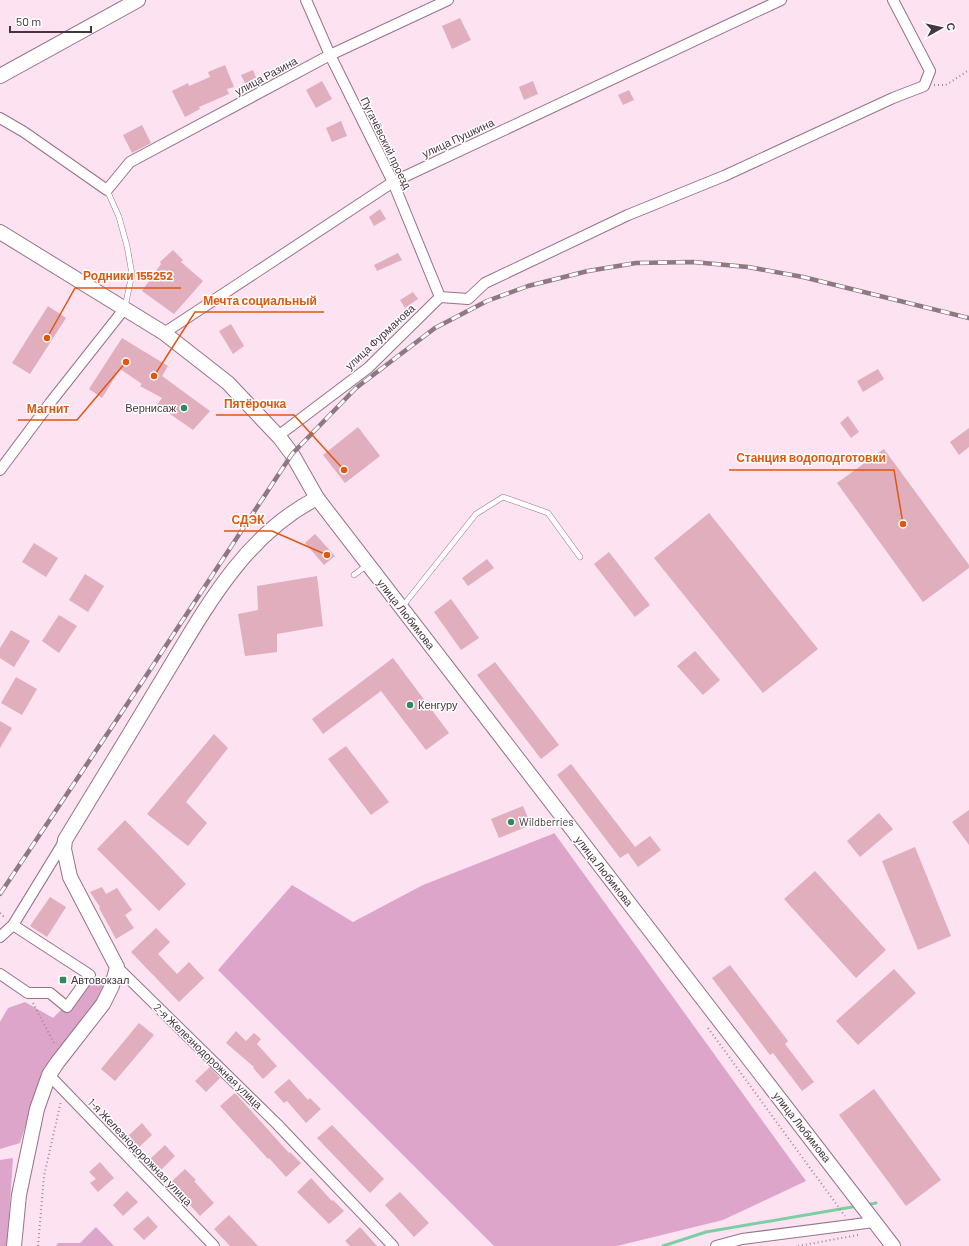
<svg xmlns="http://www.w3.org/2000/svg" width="969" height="1246" viewBox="0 0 969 1246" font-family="Barlow,sans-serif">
  <rect width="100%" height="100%" fill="#fde2f2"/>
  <g fill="#dea5ca">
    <polygon points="555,833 555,834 806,1181 723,1220 617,1246 494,1246 218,970 292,885 353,922 423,885"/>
    <polygon points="109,975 91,1014 43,1071 20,1143 0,1149 0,1022 8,1008 25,1002 53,1018 90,981"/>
    <polygon points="13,1158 7,1246 0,1246 0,1160"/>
    <polygon points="96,1227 114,1246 56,1246 58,1243 80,1243"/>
  </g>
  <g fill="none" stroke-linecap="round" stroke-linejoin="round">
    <g stroke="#7dcea4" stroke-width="3">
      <polyline points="866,1205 876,1203"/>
      <polyline points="663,1246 706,1232 858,1206"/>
    </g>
  </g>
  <g fill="#e0aebc">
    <polygon points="460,18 471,40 452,49 442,26"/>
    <polygon points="225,65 234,87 227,89 229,94 199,107 200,109 185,117 172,91 188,83 189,86 210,77 208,72"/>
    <polygon points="253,70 257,80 246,85 241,75"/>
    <polygon points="322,81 332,99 316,108 306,90"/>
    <polygon points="533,81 538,94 524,100 519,87"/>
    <polygon points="629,90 634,100 623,105 618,95"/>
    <polygon points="341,121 347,136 332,142 326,128"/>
    <polygon points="142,125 151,143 132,153 123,135"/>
    <polygon points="380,209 386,219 374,226 369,217"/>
    <polygon points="173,250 183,260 181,262 203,281 174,314 142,291 161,264 160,262"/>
    <polygon points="398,253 402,260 377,271 374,265"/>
    <polygon points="413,292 418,299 405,308 400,300"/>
    <polygon points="48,306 66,318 30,374 12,363"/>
    <polygon points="231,324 244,346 233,354 219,331"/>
    <polygon points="122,338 168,366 162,376 210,411 193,430 157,405 162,398 140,386 142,384 120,369 102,398 89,389"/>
    <polygon points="878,369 884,379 863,392 857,381"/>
    <polygon points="848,416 859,432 851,438 840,423"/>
    <polygon points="358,427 380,456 345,483 323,455"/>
    <polygon points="969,428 969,447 959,455 950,442"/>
    <polygon points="884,449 969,565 969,568 923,602 837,483"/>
    <polygon points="709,513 818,649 763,693 654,558"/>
    <polygon points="315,534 335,556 324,565 305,543"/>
    <polygon points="34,543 58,558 46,577 22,562"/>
    <polygon points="609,552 650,605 635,617 594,564"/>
    <polygon points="487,559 494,568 468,586 462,578"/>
    <polygon points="85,574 104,586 88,612 69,600"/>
    <polygon points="317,576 323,626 277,634 277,652 245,656 238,614 258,610 257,586"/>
    <polygon points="451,599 479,638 461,650 434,612"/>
    <polygon points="59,615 77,626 59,653 42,641"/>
    <polygon points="11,630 30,641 14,667 0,658 0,648"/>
    <polygon points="695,651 720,680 703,695 677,666"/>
    <polygon points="393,658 449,733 426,750 381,691 323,734 312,719"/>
    <polygon points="495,662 559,745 541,759 477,675"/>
    <polygon points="16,677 37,689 22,715 1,703"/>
    <polygon points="0,721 12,728 0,748"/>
    <polygon points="214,734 228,748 186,802 207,823 188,846 147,814"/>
    <polygon points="346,746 389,802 371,815 328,759"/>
    <polygon points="571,764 635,847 650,836 661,850 638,867 628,853 620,858 557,775"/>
    <polygon points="523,806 531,825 499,838 491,819"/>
    <polygon points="969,810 969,845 952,822"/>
    <polygon points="879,813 893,829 860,857 847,841"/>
    <polygon points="125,820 186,884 159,911 97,849"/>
    <polygon points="915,847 951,936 918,950 882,861"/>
    <polygon points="815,871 886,950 856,978 784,899"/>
    <polygon points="102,887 106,894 117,888 132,910 125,915 134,928 116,939 99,908 100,907 90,892"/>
    <polygon points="50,897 66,907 47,937 30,926"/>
    <polygon points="156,928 170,942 158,954 177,974 189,962 204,978 179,1002 131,952"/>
    <polygon points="730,965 788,1041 785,1044 814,1082 802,1091 773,1053 770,1055 712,978"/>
    <polygon points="894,969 916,993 858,1045 836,1021"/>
    <polygon points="139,1023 154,1035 115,1081 101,1069"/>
    <polygon points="236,1031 246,1041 254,1033 261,1039 257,1044 277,1066 263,1079 253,1068 254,1067 226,1043"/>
    <polygon points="210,1067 220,1078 206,1092 195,1081"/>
    <polygon points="289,1079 308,1100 310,1098 321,1109 306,1123 287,1101 284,1103 274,1092"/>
    <polygon points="874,1089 941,1180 906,1206 839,1115"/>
    <polygon points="235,1093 289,1153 290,1152 301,1163 286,1177 269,1158 268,1159 220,1106"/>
    <polygon points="142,1123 152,1135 138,1148 127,1137"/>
    <polygon points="332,1125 384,1179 370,1193 317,1138"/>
    <polygon points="165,1145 175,1156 161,1170 150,1159"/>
    <polygon points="100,1162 114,1178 98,1192 90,1183 96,1179 89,1172"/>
    <polygon points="185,1169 196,1180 194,1181 214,1203 200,1216 190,1205 191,1204 171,1182"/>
    <polygon points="311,1178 332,1201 333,1200 344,1211 329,1224 297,1192"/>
    <polygon points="127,1191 138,1202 123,1216 113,1205"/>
    <polygon points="400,1192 429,1223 414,1237 385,1205"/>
    <polygon points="229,1215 258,1246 230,1246 214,1229"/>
    <polygon points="148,1216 158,1227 144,1240 133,1229"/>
    <polygon points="360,1227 377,1246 350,1246 345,1241"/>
  </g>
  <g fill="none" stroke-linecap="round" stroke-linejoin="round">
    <g stroke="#98718a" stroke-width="6">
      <g id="lane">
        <polyline points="107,190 119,217 127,246 132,274 125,307"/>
        <polyline points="354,575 367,565"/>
        <polyline points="402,607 476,514 503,497 548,513 580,557"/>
      </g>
    </g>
    <g stroke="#98718a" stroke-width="12">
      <g id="street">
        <polyline points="306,0 330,55 393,182 440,297"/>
        <polyline points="0,118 24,132 107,190 130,162 330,55 448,0"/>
        <polyline points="440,297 468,299 485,283 628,215 724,176 893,98 924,86 930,71 893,0"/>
        <polyline points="164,333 393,182 781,0"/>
        <polyline points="278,436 368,368 440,297"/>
        <polyline points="0,470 50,403 125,308"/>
        <polyline points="0,937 13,925 65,840"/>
        <polyline points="117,967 277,1124 393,1246"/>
        <polyline points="0,974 28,993 50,993 67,1007 90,975 13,925"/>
        <polyline points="49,1075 214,1246"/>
        <polyline points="716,1246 742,1239 874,1222"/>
      </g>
    </g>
    <g stroke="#98718a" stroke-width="16">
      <g id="secondary">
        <polyline points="0,76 138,0"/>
        <polyline points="0,232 164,333 228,383 280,438 292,454 317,498 893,1246"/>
        <path d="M 14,1246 L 19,1195 L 37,1109 L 49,1075 L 57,1063 L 103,1004 L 112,986 L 117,967 L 70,877 L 64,849 L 65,840 C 96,789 128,737 159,685 C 202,615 241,537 317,498"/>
      </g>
    </g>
    <g stroke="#9e8895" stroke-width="2" stroke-dasharray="1 3" stroke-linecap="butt">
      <polyline points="934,85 946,85 969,70"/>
      <polyline points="0,913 5,918"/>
      <polyline points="33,1003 55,1045"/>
      <polyline points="708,1028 845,1216"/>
      <polyline points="38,1246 44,1176 61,1101"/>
      <polyline points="798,1246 858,1235"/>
    </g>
    <use href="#lane" stroke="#fff" stroke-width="5"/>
    <use href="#street" stroke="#fff" stroke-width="10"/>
    <use href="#secondary" stroke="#fff" stroke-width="14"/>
    <g stroke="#8d7884" stroke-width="4.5">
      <polyline id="rail" points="0,894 146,676 292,454 356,388 435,328 487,301 528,286 588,271 636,263 693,262 748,267 803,277 969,318"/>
    </g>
    <use href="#rail" stroke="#fff" stroke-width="3" stroke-dasharray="9" stroke-linecap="butt"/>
  </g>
  <g fill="#2c8960" stroke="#fff" stroke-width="1.5">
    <circle cx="184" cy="408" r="4"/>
    <circle cx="410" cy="705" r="4"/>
    <circle cx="511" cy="822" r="4"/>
    <rect x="59" y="976" width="8" height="8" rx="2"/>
  </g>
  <g text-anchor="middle" stroke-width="3" stroke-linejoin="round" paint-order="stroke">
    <g font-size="11" fill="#46343f" stroke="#fff">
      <text transform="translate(266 76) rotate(-28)" y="4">улица Разина</text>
      <text transform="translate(458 138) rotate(-25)" y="4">улица Пушкина</text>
      <text transform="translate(386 143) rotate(64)" y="4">Пугачёвский проезд</text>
      <text transform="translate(380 337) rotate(-43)" y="4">улица Фурманова</text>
      <text transform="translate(406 614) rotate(52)" y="4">улица Любимова</text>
      <text transform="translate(604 871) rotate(52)" y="4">улица Любимова</text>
      <text transform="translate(208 1056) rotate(44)" y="4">2-я Железнодорожная улица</text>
      <text transform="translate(802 1127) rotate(52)" y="4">улица Любимова</text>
      <text transform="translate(140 1152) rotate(46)" y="4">1-я Железнодорожная улица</text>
    </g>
    <g font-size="11" fill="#46343f" stroke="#fff" text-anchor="start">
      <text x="176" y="412" text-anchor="end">Вернисаж</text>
      <text x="418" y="709">Кенгуру</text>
      <text x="519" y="826">Wildberries</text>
      <text x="71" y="984">Автовокзал</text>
    </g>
  </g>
  <path fill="none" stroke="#e0570f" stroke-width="1.5" d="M47 338L75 288H181M154 376L195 312H324M344 470L294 415H216M126 362L77 420H18M903 524L894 470H729M327 555L272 531H224"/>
  <g fill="#e0570f" stroke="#fff" stroke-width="1.5">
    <circle cx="47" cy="338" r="4"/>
    <circle cx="154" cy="376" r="4"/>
    <circle cx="344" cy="470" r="4"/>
    <circle cx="126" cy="362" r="4"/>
    <circle cx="903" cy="524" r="4"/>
    <circle cx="327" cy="555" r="4"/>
  </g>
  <g font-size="12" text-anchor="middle" font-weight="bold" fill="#e0570f" stroke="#fff" stroke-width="3" stroke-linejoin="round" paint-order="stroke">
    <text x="128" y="280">Родники 155252</text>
    <text x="260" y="305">Мечта социальный</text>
    <text x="255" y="408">Пятёрочка</text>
    <text x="48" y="413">Магнит</text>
    <text x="811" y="462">Станция водоподготовки</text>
    <text x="248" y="524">СДЭК</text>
  </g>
  <g transform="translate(941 28) rotate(82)" stroke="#ffffff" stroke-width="3" paint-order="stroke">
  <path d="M0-3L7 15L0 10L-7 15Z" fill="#46343f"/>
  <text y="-6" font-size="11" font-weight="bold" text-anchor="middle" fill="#46343f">С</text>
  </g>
  <path d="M10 26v6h81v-6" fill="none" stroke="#46343f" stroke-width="2"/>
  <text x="16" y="26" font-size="12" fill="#46343f" stroke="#ffffff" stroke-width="3" paint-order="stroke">50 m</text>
</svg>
